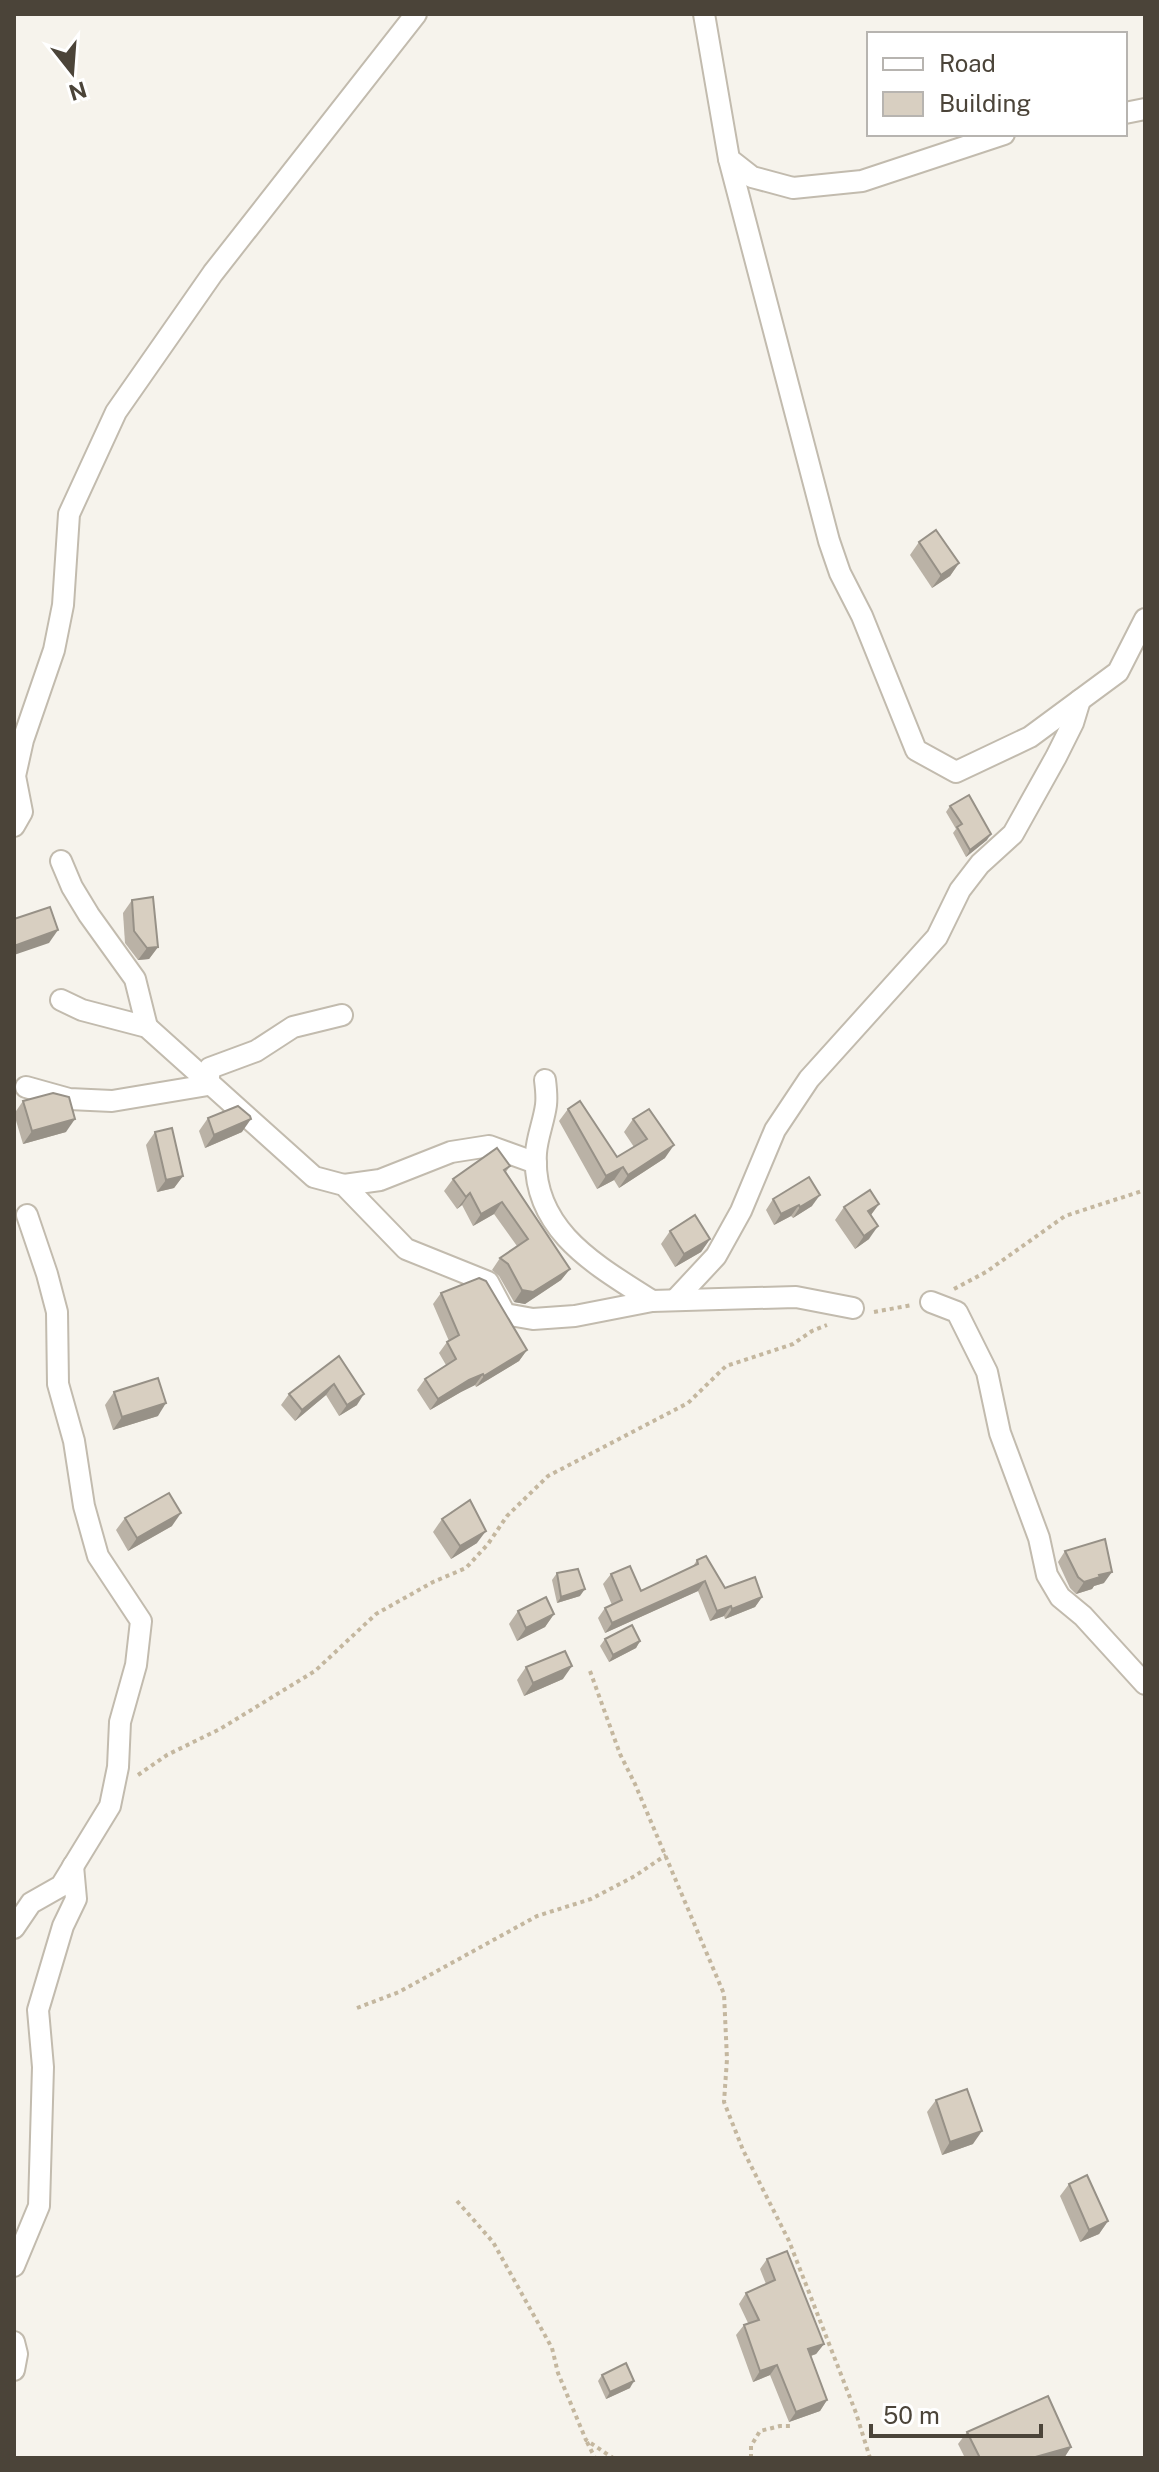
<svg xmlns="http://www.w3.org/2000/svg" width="1159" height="2472" viewBox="0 0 1159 2472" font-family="'Public Sans',sans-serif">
  <rect width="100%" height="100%" fill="#f6f3ec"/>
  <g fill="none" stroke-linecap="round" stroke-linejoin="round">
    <g stroke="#c2bbae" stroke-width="24">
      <g id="street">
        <polyline points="704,14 729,159 752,177 793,188 862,181 1004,134"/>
        <polyline points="1125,113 1145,109"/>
        <polyline points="729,159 829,541 840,573 862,616 916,750 956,772 1030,737 1118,672 1145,619"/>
        <polyline points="14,826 22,812 15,776 23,740 54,650 63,605 69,514 116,412 213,273 416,14"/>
        <polyline points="61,861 72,887 89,915 135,979 147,1027"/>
        <polyline points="61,1000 82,1010 147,1027 314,1177 344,1185 406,1249 488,1282 505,1314 533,1319 575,1316 652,1301 719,1299 796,1297 853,1308"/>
        <path d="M 545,1080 C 546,1088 547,1097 546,1105 C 544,1121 537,1137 536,1153 C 531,1230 596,1265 652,1301"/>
        <polyline points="26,1087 69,1099 112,1101 208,1085 210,1068 256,1051 293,1027 342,1015"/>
        <polyline points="344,1185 380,1180 451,1152 489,1146 536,1163"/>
        <polyline points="675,1300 716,1256 741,1211 775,1130 809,1079 937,937 960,890 980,864 1013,834 1056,757 1073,723 1080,700"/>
        <polyline points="931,1302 957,1312 987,1372 1000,1433 1039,1538 1047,1575 1060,1597 1083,1616 1145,1684"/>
        <polyline points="14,1928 31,1903 61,1886 110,1806 118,1767 120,1722 136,1665 141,1621 98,1556 84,1506 74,1441 58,1384 57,1312 47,1274 27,1215"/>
        <polyline points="14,2266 39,2206 43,2067 38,2010 63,1926 76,1899 73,1866"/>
        <polyline points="14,2342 17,2354 14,2370"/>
      </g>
    </g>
    <g stroke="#c4b79f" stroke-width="4" stroke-dasharray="4 4" stroke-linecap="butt">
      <polyline points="954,1289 986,1272 1065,1216 1145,1190"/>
      <polyline points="874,1312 912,1305"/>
      <polyline points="590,1671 620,1754 635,1784 724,1994 727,2059 724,2102 743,2150 789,2241 856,2413 870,2458"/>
      <polyline points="138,1775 167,1755 220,1729 315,1671 376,1614 433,1582 466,1568 488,1544 507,1516 548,1476 688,1403 726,1366 793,1344 812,1331 827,1325"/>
      <polyline points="357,2008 399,1992 537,1916 591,1899 635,1876 666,1855"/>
      <polyline points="457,2201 493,2242 552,2348 558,2373 586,2440 613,2458"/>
      <polyline points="587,2442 595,2458"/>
      <polyline points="751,2458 751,2446 760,2431 780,2426 791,2426"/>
    </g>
    <use href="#street" stroke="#fff" stroke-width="20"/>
  </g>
  <g fill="#bab2a6">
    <polygon points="919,542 959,563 950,576 932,588 910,555"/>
    <polygon points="950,806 987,840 966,857 953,833 956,829 946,812"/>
    <polygon points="132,900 158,947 149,959 138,960 125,943 123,913"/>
    <polygon points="23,1101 66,1132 23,1144 14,1114"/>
    <polygon points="568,1109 617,1157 634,1147 624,1132 633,1119 665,1158 619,1188 614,1180 597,1189 559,1121"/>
    <polygon points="208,1118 242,1132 205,1148 199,1131"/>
    <polygon points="155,1132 183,1176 174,1188 157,1192 146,1145"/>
    <polygon points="510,1166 506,1172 570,1269 561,1280 525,1304 514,1302 499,1276 492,1270 500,1258 517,1246 494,1214 473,1226 462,1205 457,1209 444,1191 453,1179"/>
    <polygon points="773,1199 812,1206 793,1218 791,1216 774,1225 766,1210"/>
    <polygon points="879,1204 871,1215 869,1239 855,1249 835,1220 844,1207"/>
    <polygon points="670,1231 710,1239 701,1252 675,1267 661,1244"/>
    <polygon points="441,1293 527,1350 519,1361 476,1387 475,1385 461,1392 430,1410 417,1390 425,1379 446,1365 439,1353 447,1342 449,1341 433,1304"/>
    <polygon points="339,1356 357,1405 339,1416 326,1395 295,1421 281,1405 289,1394"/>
    <polygon points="114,1392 158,1416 113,1430 105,1405"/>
    <polygon points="125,1518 172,1526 128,1551 116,1530"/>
    <polygon points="442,1519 477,1543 451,1559 433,1532"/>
    <polygon points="1065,1551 1104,1583 1094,1586 1092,1589 1076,1594 1070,1588 1058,1562"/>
    <polygon points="697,1560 725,1588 762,1597 755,1607 725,1619 724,1616 710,1621 698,1591 605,1633 598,1618 605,1608 612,1605 603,1584 611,1574 641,1591 692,1568"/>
    <polygon points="557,1573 580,1596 557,1603 552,1580"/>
    <polygon points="518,1611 554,1614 545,1627 517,1641 509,1624"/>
    <polygon points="605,1639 640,1641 636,1648 609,1662 600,1646"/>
    <polygon points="526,1667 563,1679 524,1696 517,1680"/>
    <polygon points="936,2100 973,2144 942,2155 927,2112"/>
    <polygon points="1069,2184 1108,2221 1099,2234 1080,2242 1060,2196"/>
    <polygon points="767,2259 824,2344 816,2354 811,2356 827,2400 820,2411 789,2422 770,2375 753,2382 736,2335 744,2325 748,2323 739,2304 746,2293 766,2284 760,2269"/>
    <polygon points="602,2375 630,2388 606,2399 598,2381"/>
    <polygon points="967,2432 1071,2447 1064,2458 965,2458 958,2444"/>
  </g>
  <g fill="#979187">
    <polygon points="959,563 950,576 932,588 941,575"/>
    <polygon points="991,834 987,840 966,857 970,850"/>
    <polygon points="58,930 49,943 14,955 14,946"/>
    <polygon points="158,947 149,959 138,960 147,948"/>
    <polygon points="75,1119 66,1132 23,1144 32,1131"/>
    <polygon points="251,1119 242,1132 205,1148 214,1135"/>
    <polygon points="674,1145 665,1158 619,1188 628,1175"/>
    <polygon points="623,1167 614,1180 597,1189 606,1176"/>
    <polygon points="183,1176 174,1188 157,1192 166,1180"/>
    <polygon points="470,1193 462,1205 457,1209 466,1197"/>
    <polygon points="820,1195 812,1206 793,1218 800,1207"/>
    <polygon points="502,1202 494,1214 473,1226 481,1214"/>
    <polygon points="879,1204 870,1216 868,1211"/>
    <polygon points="799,1205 791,1216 774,1225 781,1214"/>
    <polygon points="878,1226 869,1239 855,1249 864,1236"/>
    <polygon points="710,1239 701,1252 675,1267 684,1254"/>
    <polygon points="570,1269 561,1280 525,1304 514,1302 522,1290"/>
    <polygon points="527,1350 519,1361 476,1387 484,1376"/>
    <polygon points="483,1374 475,1385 461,1392 430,1410 438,1399 469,1380"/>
    <polygon points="334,1384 326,1395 295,1421 302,1410"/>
    <polygon points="364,1394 357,1405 339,1416 347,1405"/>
    <polygon points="166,1403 158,1416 113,1430 122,1417"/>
    <polygon points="181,1513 172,1526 128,1551 137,1538"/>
    <polygon points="486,1531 477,1543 451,1559 460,1546"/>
    <polygon points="1112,1572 1104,1583 1094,1586 1092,1589 1076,1594 1084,1582 1099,1575"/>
    <polygon points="705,1581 698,1591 605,1633 612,1623"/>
    <polygon points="585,1589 580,1596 557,1603 561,1597"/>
    <polygon points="762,1597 755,1607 725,1619 732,1609"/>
    <polygon points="731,1606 724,1616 710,1621 717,1611"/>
    <polygon points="554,1614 545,1627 517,1641 526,1628"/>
    <polygon points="640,1641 636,1648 609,1662 613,1655"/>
    <polygon points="572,1666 563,1679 524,1696 533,1683"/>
    <polygon points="982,2131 973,2144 942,2155 950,2142"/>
    <polygon points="1108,2221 1099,2234 1080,2242 1089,2230"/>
    <polygon points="824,2344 816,2354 801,2359 808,2349"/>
    <polygon points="777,2365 770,2375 753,2382 760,2371"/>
    <polygon points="634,2381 630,2388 606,2399 610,2392"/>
    <polygon points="827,2400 820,2411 789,2422 796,2412"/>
    <polygon points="1071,2447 1064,2458 1032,2458"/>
  </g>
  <g fill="#d8cfc1" stroke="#979187" stroke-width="2">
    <polygon points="936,530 959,563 941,575 919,542"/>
    <polygon points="969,795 991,834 970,850 957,827 962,824 950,806"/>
    <polygon points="153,897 158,947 147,948 134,931 132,900"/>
    <polygon points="50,907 58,930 14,946 14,919"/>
    <polygon points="53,1093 69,1097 75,1119 32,1131 23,1101"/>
    <polygon points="580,1101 617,1157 647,1139 633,1119 649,1109 674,1145 628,1175 623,1167 606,1176 568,1109"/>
    <polygon points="238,1106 250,1116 251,1119 214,1135 208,1118"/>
    <polygon points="172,1128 183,1176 166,1180 155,1132"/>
    <polygon points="497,1148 510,1166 504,1170 570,1269 533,1292 522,1290 508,1264 500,1258 528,1239 502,1202 481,1214 470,1193 466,1197 453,1179"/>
    <polygon points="809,1177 820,1195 800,1207 799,1205 781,1214 773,1199"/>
    <polygon points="870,1190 879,1204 868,1211 878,1226 864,1236 844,1207"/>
    <polygon points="695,1215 710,1239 684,1254 670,1231"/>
    <polygon points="479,1278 486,1281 527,1350 484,1376 483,1374 469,1380 438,1399 425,1379 456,1359 447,1342 459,1335 441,1293"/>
    <polygon points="339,1356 364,1394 347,1405 334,1384 302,1410 289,1394"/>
    <polygon points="158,1378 166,1403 122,1417 114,1392"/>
    <polygon points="169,1493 181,1513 137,1538 125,1518"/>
    <polygon points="470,1500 486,1531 460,1546 442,1519"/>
    <polygon points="1105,1539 1112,1572 1099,1575 1100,1577 1084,1582 1078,1577 1065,1551"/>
    <polygon points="706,1556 725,1588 755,1577 762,1597 732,1609 731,1606 717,1611 705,1581 612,1623 605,1608 622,1600 611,1574 630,1566 641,1591 698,1564 697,1560"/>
    <polygon points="578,1569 585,1589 561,1597 557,1573"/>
    <polygon points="546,1597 554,1614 526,1628 518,1611"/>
    <polygon points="632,1625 640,1641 613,1655 605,1639"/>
    <polygon points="565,1651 572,1666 533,1683 526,1667"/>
    <polygon points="967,2089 982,2131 950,2142 936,2100"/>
    <polygon points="1087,2175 1108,2221 1089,2230 1069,2184"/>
    <polygon points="787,2251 824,2344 808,2349 827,2400 796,2412 777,2365 760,2371 744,2325 759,2320 746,2293 775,2280 767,2259"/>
    <polygon points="626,2363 634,2381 610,2392 602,2375"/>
    <polygon points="1048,2396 1071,2447 1032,2458 980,2458 967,2432"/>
  </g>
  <rect width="1159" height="2472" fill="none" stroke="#4b4439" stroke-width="32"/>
  <rect x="867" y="32" width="260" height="104" fill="#ffffff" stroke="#b7b4b0" stroke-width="2"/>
  <rect x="883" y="58" width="40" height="12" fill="#ffffff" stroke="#b7b4b0" stroke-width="2"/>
  <text x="939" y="72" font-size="24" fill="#4b4439">Road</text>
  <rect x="883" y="92" width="40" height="24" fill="#d8cfc1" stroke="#b7b4b0" stroke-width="2"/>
  <text x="939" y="112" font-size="24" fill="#4b4439">Building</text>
  <g transform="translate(72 72) rotate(163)" stroke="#ffffff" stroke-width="6" paint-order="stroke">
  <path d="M0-6L14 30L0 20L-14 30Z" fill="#4b4439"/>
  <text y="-12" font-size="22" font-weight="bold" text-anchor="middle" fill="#4b4439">N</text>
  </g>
  <path d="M871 2424v12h170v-12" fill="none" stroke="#4b4439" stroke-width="4"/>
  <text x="883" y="2424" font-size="24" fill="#4b4439" stroke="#ffffff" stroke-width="6" paint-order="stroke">50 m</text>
</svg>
